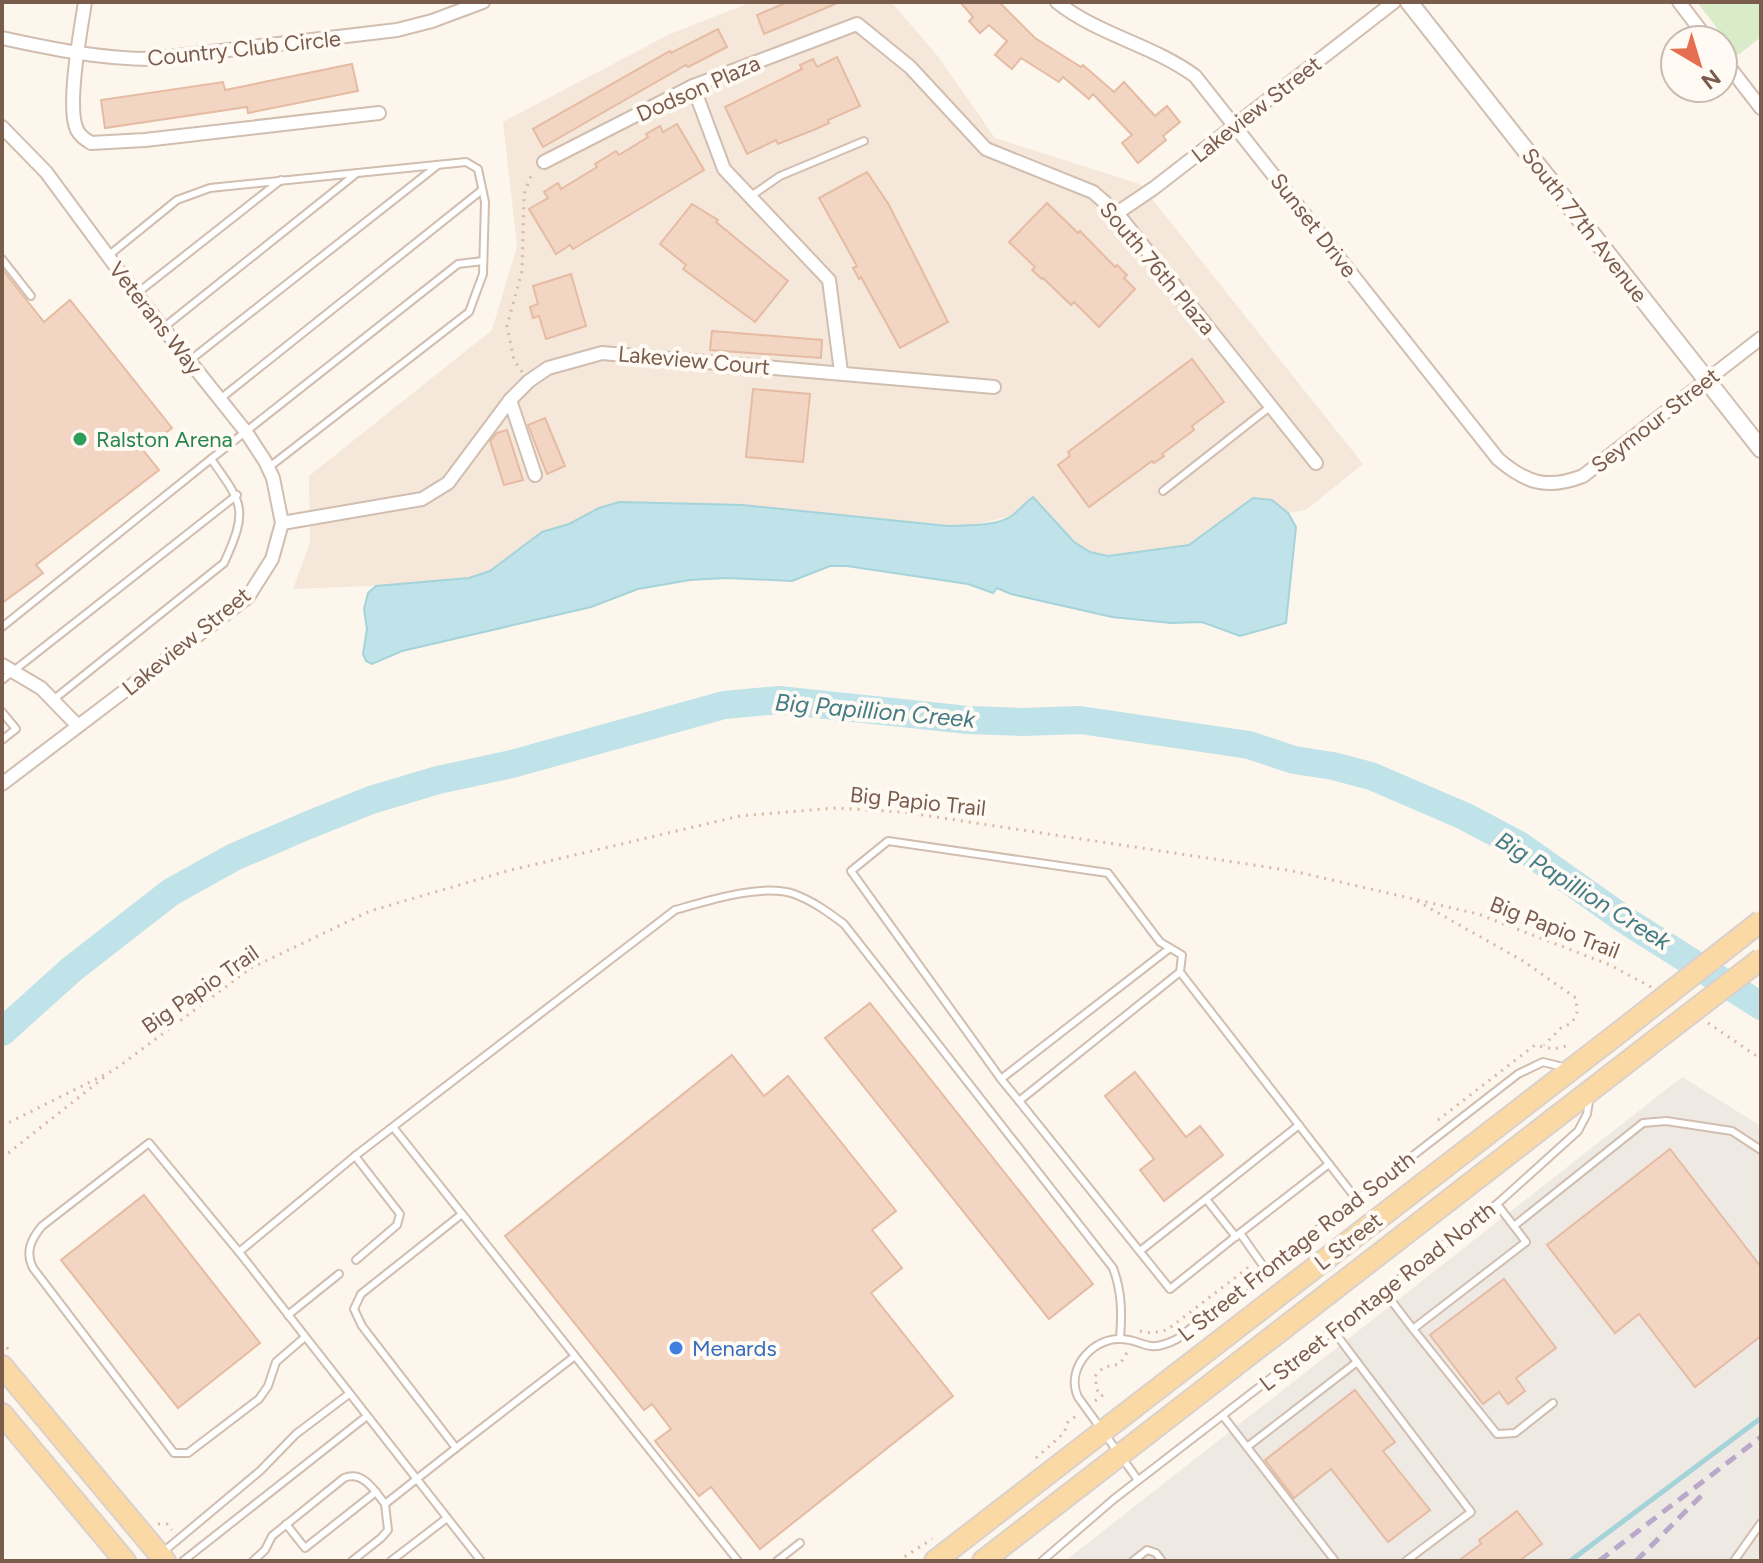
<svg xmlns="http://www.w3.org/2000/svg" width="1763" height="1563" viewBox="0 0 1763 1563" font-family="Figtree,sans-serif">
  <rect width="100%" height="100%" fill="#fdf6ec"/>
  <polygon fill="#f5e8da" points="752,2 891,2 937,55 995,138 1140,184 1363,464 1306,510 1288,513 1272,500 1210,528 1199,539 1189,545 1108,557 1090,552 1074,542 1033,498 1019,507 1013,515 1003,518 975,525 948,526 743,505 582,516 569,524 542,532 490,571 469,578 412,584 293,589 310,542 309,476 492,330 517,246 503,122 670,34"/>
  <polygon fill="#efe9e4" points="1682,1077 1761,1126 1761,1561 1065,1561"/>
  <polygon fill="#d8ecc9" points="1697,2 1761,2 1761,37 1738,55"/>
  <path fill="#bfe3e8" stroke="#a5d3da" stroke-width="2" d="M 1033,497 L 1074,542 L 1090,552 L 1108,556 L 1189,545 L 1253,498 L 1272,500 L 1288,513 L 1296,527 L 1286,623 L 1240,636 L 1202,622 L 1171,623 L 1112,617 L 1011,594 L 997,588 L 993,593 L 968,584 L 847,566 L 830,566 L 792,581 L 727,578 L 690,580 L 638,589 L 591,607 L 402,651 L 372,664 L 366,661 L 363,654 L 367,629 L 364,609 L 368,593 L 376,586 L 469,578 L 490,571 L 542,532 L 569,524 L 599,508 L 619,502 L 743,505 L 948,526 C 967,525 997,527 1013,515 C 1020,509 1025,503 1033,497 Z"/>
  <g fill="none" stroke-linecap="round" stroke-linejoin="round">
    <polyline stroke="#a5d3da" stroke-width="5" points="1570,1561 1761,1418"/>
    <polyline stroke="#bfe3e8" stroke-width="28" points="2,1032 72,969 171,892 234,857 306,826 371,800 438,780 512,764 724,705 779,700 968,720 1023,722 1080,720 1249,745 1294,760 1333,766 1371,776 1464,816 1519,845 1625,920 1761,1006"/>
  </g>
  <g fill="#f3d5c3" stroke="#e6bba3" stroke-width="2">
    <polygon points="788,2 840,2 764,34 757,15"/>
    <polygon points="960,2 999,2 1035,38 1081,67 1083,65 1114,92 1124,82 1155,116 1167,106 1180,122 1163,136 1166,140 1138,163 1122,143 1132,135 1093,94 1089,99 1063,77 1059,82 1021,58 1012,69 995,55 1007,41 989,25 980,33 969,21 973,17"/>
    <polygon points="718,29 727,47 688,67 686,65 543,147 533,129 670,51 671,53"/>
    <polygon points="837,57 860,106 828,120 829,123 816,129 778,144 776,140 747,154 725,107 802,69 800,65 813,59 817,67"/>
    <polygon points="352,64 358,91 248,113 247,107 105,128 101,100 223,82 225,90"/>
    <polygon points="677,124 704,170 573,249 570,245 556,254 529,209 548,198 544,192 558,183 561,189 597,167 595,164 616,151 619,155 648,137 646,134 660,126 663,132"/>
    <polygon points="867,172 889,205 948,322 900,348 861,277 859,279 853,268 857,266 819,198"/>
    <polygon points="1047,203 1078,233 1080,231 1115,267 1117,265 1127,275 1124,278 1135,289 1099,327 1074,302 1071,305 1043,278 1042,279 1032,270 1035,267 1009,242"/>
    <polygon points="692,204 718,220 716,222 788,281 755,322 683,269 686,265 660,244"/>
    <polygon points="2,269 44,322 70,300 172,428 143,450 159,470 36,565 43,573 2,603"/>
    <polygon points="571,274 586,326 546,339 539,316 533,318 530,307 538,304 533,286"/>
    <polygon points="712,331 822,340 821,358 710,350"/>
    <polygon points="1192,359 1224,402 1192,426 1194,430 1162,454 1164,456 1154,463 1152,461 1089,507 1058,465 1070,456 1068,452"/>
    <polygon points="753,389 810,394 803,462 746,457"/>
    <polygon points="545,418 565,466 547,474 528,425"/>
    <polygon points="507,430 523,480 504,485 490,441 497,433"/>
    <polygon points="870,1003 1093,1284 1049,1319 825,1038"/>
    <polygon points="732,1055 764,1096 788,1076 896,1211 872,1230 902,1268 871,1293 953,1396 760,1549 711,1487 699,1496 655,1441 671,1429 652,1404 644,1410 505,1236"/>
    <polygon points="1135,1072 1186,1137 1200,1126 1223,1155 1164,1201 1140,1170 1154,1159 1105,1096"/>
    <polygon points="1670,1149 1761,1267 1761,1336 1695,1387 1639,1314 1615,1333 1547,1245"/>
    <polygon points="144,1195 260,1343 178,1408 61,1260"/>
    <polygon points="1504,1279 1556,1348 1516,1378 1525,1391 1508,1404 1499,1392 1483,1404 1430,1335"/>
    <polygon points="1355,1390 1395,1442 1383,1451 1430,1510 1388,1542 1331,1469 1294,1498 1265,1460"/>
    <polygon points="1517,1511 1542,1544 1519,1561 1458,1561 1481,1544 1479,1540"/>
  </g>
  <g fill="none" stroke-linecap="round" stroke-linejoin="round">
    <g stroke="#d1beb0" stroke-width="10">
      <g id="service">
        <polyline points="751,196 780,176 864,141"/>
        <polyline points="108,256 177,200 210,188 466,162 478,169 485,202 483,274 469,312 268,468"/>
        <polyline points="2,259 31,296"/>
        <polyline points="136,294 281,180"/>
        <polyline points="163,328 357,173"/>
        <polyline points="189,361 438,165"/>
        <polyline points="220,399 482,190"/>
        <polyline points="1163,491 1271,406"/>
        <polyline points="2,627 211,459"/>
        <polyline points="2,680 237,495"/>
        <path d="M 53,700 L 224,563 C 248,510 244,505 211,459 L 458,264 L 483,261"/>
        <polyline points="2,712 16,729 2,740"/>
        <polyline points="1170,948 1001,1079 851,871 888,841 1108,873 1160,942 1182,955 1180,972"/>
        <polyline points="1001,1079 1019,1101"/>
        <polyline points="393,1127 738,1561"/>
        <polyline points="355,1156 400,1214 397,1225 356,1260"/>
        <polyline points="1206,1199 1299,1125"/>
        <polyline points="1514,1226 1643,1123 1666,1121 1732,1131 1761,1150"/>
        <polyline points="1240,1233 1329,1164"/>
        <polyline points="1140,1251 1206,1199 1236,1237"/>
        <path d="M 239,1252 L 355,1156 L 675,910 C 707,901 762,883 794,894 C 813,901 828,912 844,924 L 1113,1268 C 1122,1292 1122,1313 1120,1338"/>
        <polyline points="1266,1270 1240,1233 1170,1289 1019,1101 1180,972 1357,1200"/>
        <polyline points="1384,1291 1413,1329 1526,1242 1497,1204"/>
        <polyline points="288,1315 339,1274"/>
        <polyline points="1413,1329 1497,1434 1515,1433 1553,1403"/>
        <path d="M 305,1337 L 276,1362 L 268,1386 L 259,1399 L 188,1453 L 174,1453 L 33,1268 C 25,1252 31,1239 42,1226 L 149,1143 L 239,1252 L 481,1561"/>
        <polyline points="1357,1362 1471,1512 1406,1561"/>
        <polyline points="1223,1416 1247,1447 1357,1362 1333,1330"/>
        <polyline points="1247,1447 1335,1561"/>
        <polyline points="456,1448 575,1356"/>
        <path d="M 1138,1480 L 1078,1397 C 1066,1371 1089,1341 1117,1339 C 1143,1337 1144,1356 1177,1339 L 1518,1074 L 1543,1062 L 1567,1068"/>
        <polyline points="286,1524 305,1548 376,1492"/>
        <polyline points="163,1552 260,1471 296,1434 349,1394"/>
        <polyline points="183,1561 367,1416"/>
        <path d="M 253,1561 L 265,1550 L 272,1536 L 344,1478 C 363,1470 375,1491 385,1504 L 456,1448 L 362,1326 L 354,1309 L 361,1294 L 462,1214"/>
        <polyline points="352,1561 381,1538 388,1530 385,1504"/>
        <polyline points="391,1561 447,1518"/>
        <polyline points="777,1561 800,1543"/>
        <polyline points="1042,1561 1114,1499 1497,1204 1578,1131 1587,1114 1589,1101"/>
        <polyline points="1133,1561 1147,1550 1156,1553 1162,1561"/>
        <polyline points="1734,1561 1761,1523"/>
      </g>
    </g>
    <g stroke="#d1beb0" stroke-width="16">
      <g id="minor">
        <path d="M 85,2 C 81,29 66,107 77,130 C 80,136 86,140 91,143 L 145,140 L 379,113"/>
        <path d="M 1057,2 C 1098,35 1153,45 1195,76 L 1498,459 C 1526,483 1547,490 1583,476 L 1761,338"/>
        <polyline points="1679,2 1708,40"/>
        <path d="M 2,38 C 52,49 101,59 152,59 L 397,30 L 432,21 L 483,2"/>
        <polyline points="1723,59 1761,108"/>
        <polyline points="693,86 724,169 829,280 841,372"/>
        <polyline points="2,127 46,172 136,294 246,432 265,461 273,478 282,523 272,559 248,597 2,784"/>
        <polyline points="544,162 693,86 857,24 910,67 986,149 1093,192 1117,213 1316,463"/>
        <polyline points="1117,213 1154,188 1394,2"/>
        <polyline points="510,400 535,475"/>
        <polyline points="282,523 422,499 448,483 510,400 529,381 548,368 602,353 994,387"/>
        <polyline points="2,665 41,688 78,726"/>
      </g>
    </g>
    <g stroke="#d1beb0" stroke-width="20">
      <polyline id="tertiary" points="1409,2 1761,449"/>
    </g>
    <g stroke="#dad1cd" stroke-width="24">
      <g id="primary">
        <polyline points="2,1366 165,1561"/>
        <polyline points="2,1414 125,1561"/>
        <polyline points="935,1561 1621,1031"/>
        <polyline points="983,1561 1648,1046"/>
      </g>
    </g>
    <g stroke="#d9b8a5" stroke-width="3" stroke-dasharray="2 6" stroke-linecap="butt">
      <polyline points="1722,34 1732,47"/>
      <polyline points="522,372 514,360 507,326 522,271 524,194 533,171"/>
      <polyline points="1417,901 1523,961 1576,998 1577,1012 1572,1023 1561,1028 1544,1045"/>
      <polyline points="1708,1023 1761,1059"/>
      <polyline points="1438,1120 1535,1045 1553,1049 1571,1045"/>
      <polyline points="2,1126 114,1070 251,968 370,911 507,871 740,816 836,808 903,812 1293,871 1478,914 1610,965 1651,987"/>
      <polyline points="2,1158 107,1075"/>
      <polyline points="1140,1331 1151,1333 1167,1330 1249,1267"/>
      <polyline points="2,1341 8,1349"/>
      <polyline points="1095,1401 1103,1395 1097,1390 1095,1376 1104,1367 1120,1364 1128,1351"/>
      <polyline points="1036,1458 1064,1433 1068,1422 1076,1416"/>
      <polyline points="158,1524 167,1524 172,1530"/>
      <polyline points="898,1561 932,1539"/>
    </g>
    <use href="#service" stroke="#fff" stroke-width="6"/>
    <use href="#minor" stroke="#fff" stroke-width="12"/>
    <use href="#tertiary" stroke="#fff" stroke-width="16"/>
    <use href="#primary" stroke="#fbd9a5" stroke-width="20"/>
    <g stroke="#b9a8c9" stroke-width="5" stroke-dasharray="12 8" stroke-linecap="butt">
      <polyline points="1599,1561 1761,1437"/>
      <polyline points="1636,1561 1704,1493"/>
    </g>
    <g stroke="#dad1cd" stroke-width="24" stroke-linecap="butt">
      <g id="primary-bridge">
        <polyline points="1621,1031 1761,921"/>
        <polyline points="1648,1046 1761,959"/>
      </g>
    </g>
    <use href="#primary-bridge" stroke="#fbd9a5" stroke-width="20"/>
  </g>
  <circle fill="#2e9e5b" stroke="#fffaf3" stroke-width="3" cx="80" cy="439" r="8"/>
  <circle fill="#3f7fe0" stroke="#fffaf3" stroke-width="3" cx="676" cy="1348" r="8"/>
  <g text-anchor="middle" stroke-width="8" stroke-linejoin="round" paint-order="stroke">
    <g font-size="22" fill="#7a5c4d" stroke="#fffaf3">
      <text transform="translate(244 48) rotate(-6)" y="8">Country Club Circle</text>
      <text transform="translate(698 88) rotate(-24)" y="8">Dodson Plaza</text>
      <text transform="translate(1256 109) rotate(-38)" y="8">Lakeview Street</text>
      <text transform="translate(1314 225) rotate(52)" y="8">Sunset Drive</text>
      <text transform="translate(1585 225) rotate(52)" y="8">South 77th Avenue</text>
      <text transform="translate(1158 268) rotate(50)" y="8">South 76th Plaza</text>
      <text transform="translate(156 318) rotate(52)" y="8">Veterans Way</text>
      <text transform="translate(694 360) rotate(5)" y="8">Lakeview Court</text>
      <text transform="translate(1655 420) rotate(-38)" y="8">Seymour Street</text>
      <text transform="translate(186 641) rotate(-39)" y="8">Lakeview Street</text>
      <text transform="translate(918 801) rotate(6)" y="8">Big Papio Trail</text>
      <text transform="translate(1555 927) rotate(21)" y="8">Big Papio Trail</text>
      <text transform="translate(200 989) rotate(-35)" y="8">Big Papio Trail</text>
      <text transform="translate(1348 1241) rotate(-38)" y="8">L Street</text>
      <text transform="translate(1296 1246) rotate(-38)" y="8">L Street Frontage Road South</text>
      <text transform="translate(1377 1296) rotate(-38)" y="8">L Street Frontage Road North</text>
    </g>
    <g font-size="22" fill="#27864d" stroke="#fffaf3" text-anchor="start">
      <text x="96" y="447">Ralston Arena</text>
    </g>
    <g font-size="22" fill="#366cbe" stroke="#fffaf3" text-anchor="start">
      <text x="692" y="1356">Menards</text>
    </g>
    <g font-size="24" font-style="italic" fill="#437c86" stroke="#fffaf3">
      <text transform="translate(875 711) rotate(5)" y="8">Big Papillion Creek</text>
      <text transform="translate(1583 891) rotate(32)" y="8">Big Papillion Creek</text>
    </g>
  </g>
  <rect width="1763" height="1563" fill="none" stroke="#7a5c4d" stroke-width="8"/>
  <g transform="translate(1699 64) rotate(142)"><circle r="38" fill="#fffaf3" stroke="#cabbb1" stroke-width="2"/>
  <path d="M0-6L14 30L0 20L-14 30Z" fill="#e76f51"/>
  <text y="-12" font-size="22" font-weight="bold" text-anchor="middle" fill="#7a5c4d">N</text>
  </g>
</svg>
